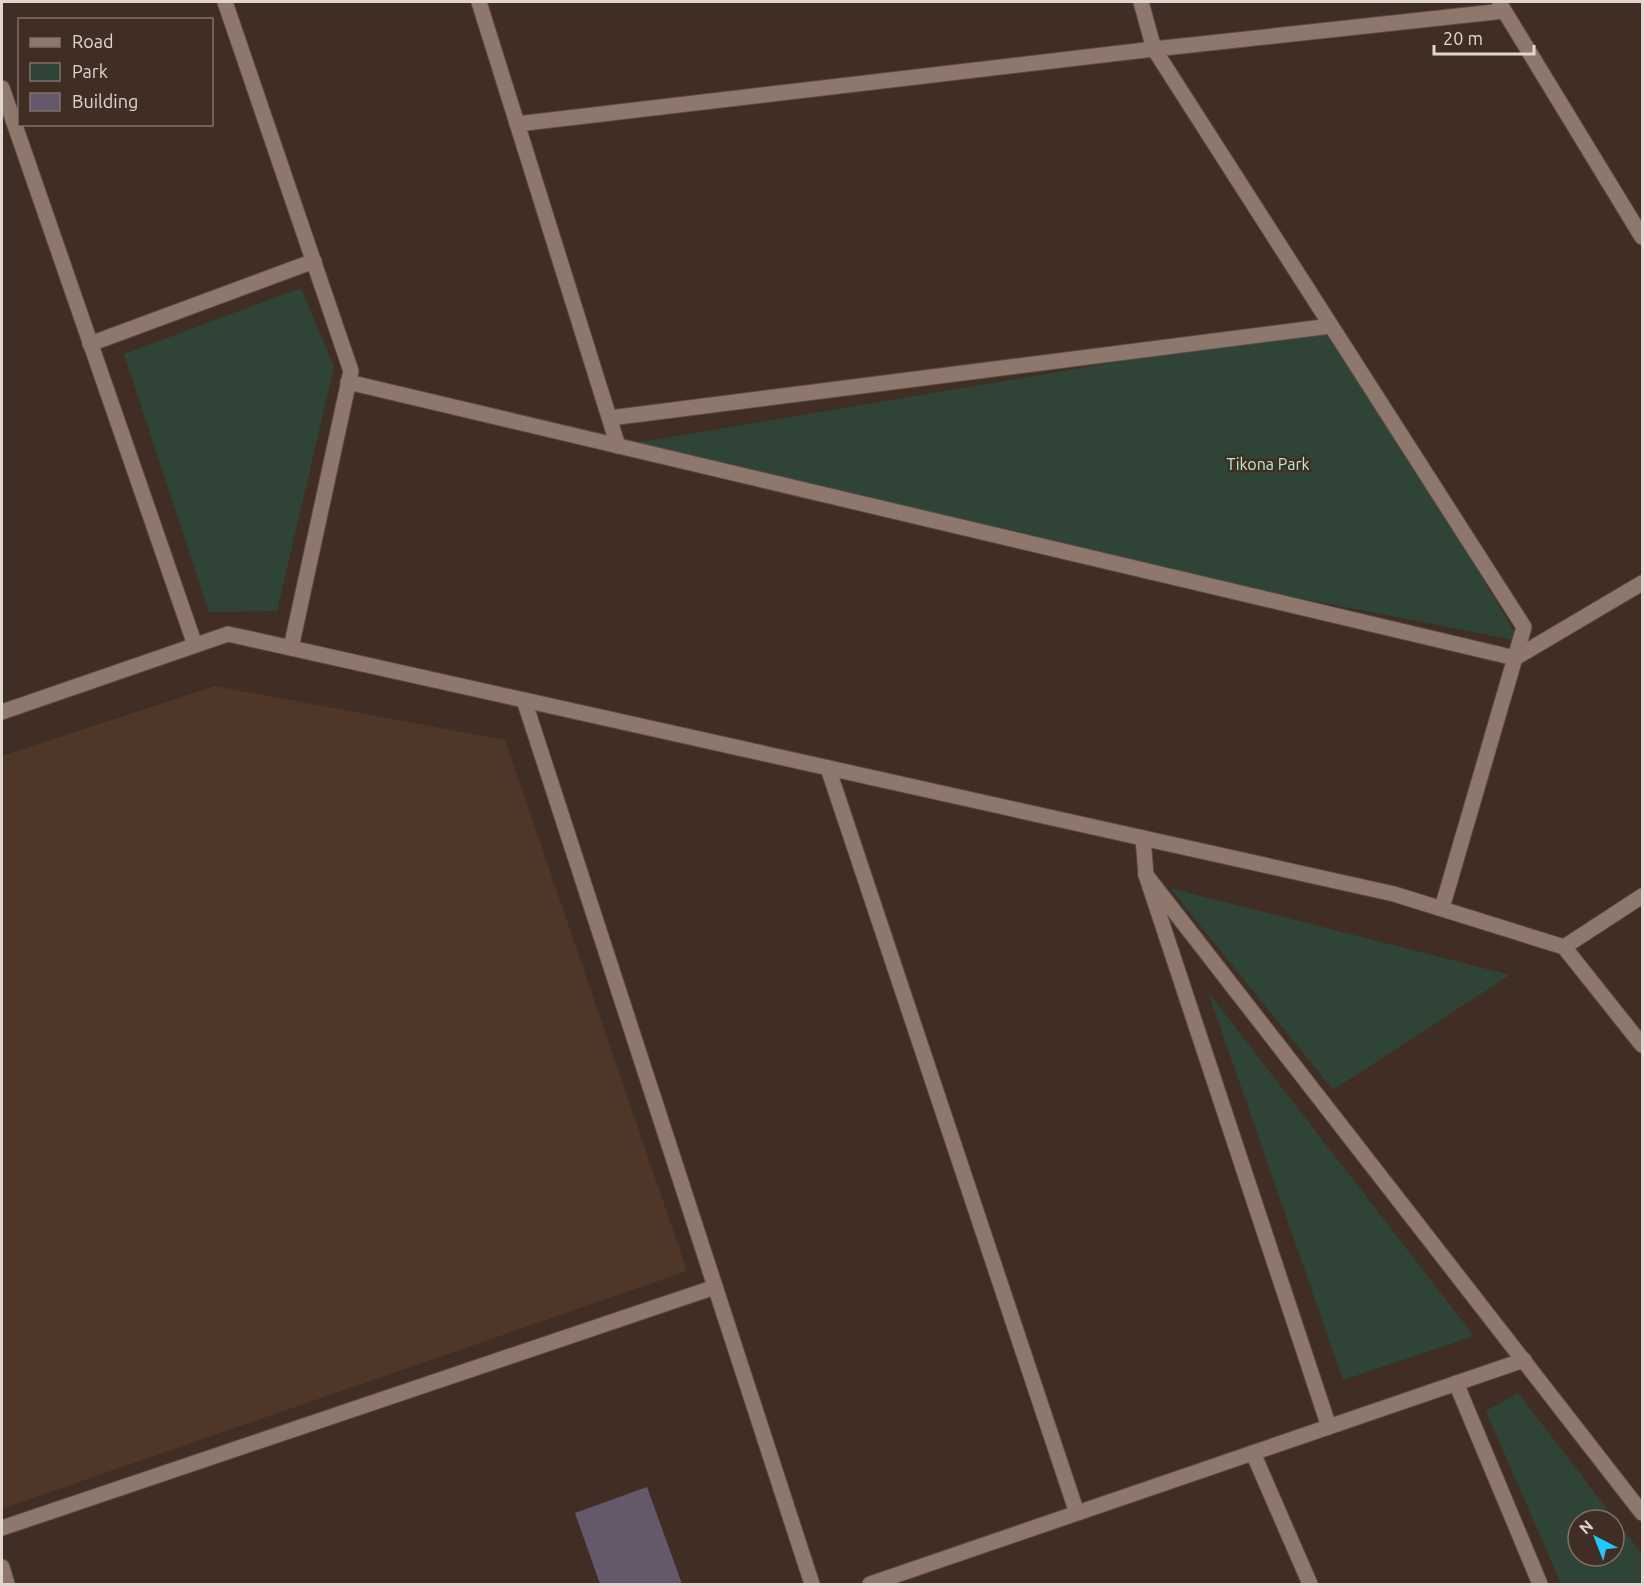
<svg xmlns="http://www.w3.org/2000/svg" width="1644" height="1586" viewBox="0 0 1644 1586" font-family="Ubuntu,sans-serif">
  <rect width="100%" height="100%" fill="#402e24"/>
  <polygon fill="#4e3629" points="215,686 505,740 687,1271 4,1508 2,1499 2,756"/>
  <g fill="#2f4337" fill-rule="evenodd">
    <polygon points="301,288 334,367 277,611 209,612 124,354"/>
    <polygon points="1331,326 1520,641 1092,558 618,446"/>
    <polygon points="1170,888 1510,975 1333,1090"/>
    <polygon points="1208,992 1474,1336 1343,1380"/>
    <path d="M 1518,1393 L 1642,1554 L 1642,1584 L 1561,1584 L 1486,1411 ZM 1578,1520 L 1614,1520 L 1614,1556 L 1578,1556 Z"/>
  </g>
  <polygon fill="#64586a" points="647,1487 682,1584 600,1584 575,1513"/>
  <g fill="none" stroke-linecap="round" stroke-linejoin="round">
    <g stroke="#5a4b43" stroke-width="17">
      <g id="street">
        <polyline points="225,2 351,371 291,648"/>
        <polyline points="479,2 618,446"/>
        <polyline points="1141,2 1154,49 1524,627 1442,908"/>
        <polyline points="1500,4 1642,237"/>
        <polyline points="2,88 195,645"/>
        <polyline points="517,124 1154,49 1504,11"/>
        <polyline points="90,344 314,261"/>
        <polyline points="348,382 1515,658 1642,583"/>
        <polyline points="610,418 1331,326"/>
        <polyline points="524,700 812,1584"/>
        <polyline points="2,712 228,634 1394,894 1564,947 1642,1045"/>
        <polyline points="828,768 1077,1513"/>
        <polyline points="1143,838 1146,875 1329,1427"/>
        <polyline points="1146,875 1642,1513"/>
        <polyline points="1564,947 1642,896"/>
        <polyline points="1456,1383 1540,1584"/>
        <polyline points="1253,1453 1310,1584"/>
        <polyline points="2,1528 715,1287"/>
        <polyline points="2,1567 7,1584"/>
        <polyline points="870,1584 1524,1360"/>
      </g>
    </g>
    <use href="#street" stroke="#8e786d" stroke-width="15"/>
  </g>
  <g text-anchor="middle" stroke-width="5" stroke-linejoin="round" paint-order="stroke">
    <g font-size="16" fill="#b7efce" stroke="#402e24">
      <text x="1268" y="470">Tikona Park</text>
    </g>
  </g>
  <rect width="1644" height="1586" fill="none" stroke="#e1d5cf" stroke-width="6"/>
  <rect x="18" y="18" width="195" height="108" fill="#402e24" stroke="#807168" stroke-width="1.5"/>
  <rect x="30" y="38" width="30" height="9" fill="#8e786d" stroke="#807168" stroke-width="1.5"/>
  <text x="72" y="48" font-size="18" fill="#e1d5cf">Road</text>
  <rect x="30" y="63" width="30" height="18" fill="#2f4337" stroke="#807168" stroke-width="1.5"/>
  <text x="72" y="78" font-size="18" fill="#e1d5cf">Park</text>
  <rect x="30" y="93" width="30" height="18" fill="#64586a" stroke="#807168" stroke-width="1.5"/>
  <text x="72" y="108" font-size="18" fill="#e1d5cf">Building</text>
  <g transform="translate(1596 1538) rotate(318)"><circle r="28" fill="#402e24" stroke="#807168" stroke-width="1.5"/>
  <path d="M0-4.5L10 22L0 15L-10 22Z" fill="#1fc9fd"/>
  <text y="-9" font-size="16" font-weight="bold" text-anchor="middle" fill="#e1d5cf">N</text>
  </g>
  <path d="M1434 45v9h100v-9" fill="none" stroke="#e1d5cf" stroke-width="3"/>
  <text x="1443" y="45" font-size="18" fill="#e1d5cf" stroke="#402e24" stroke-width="4.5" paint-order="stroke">20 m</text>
</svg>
